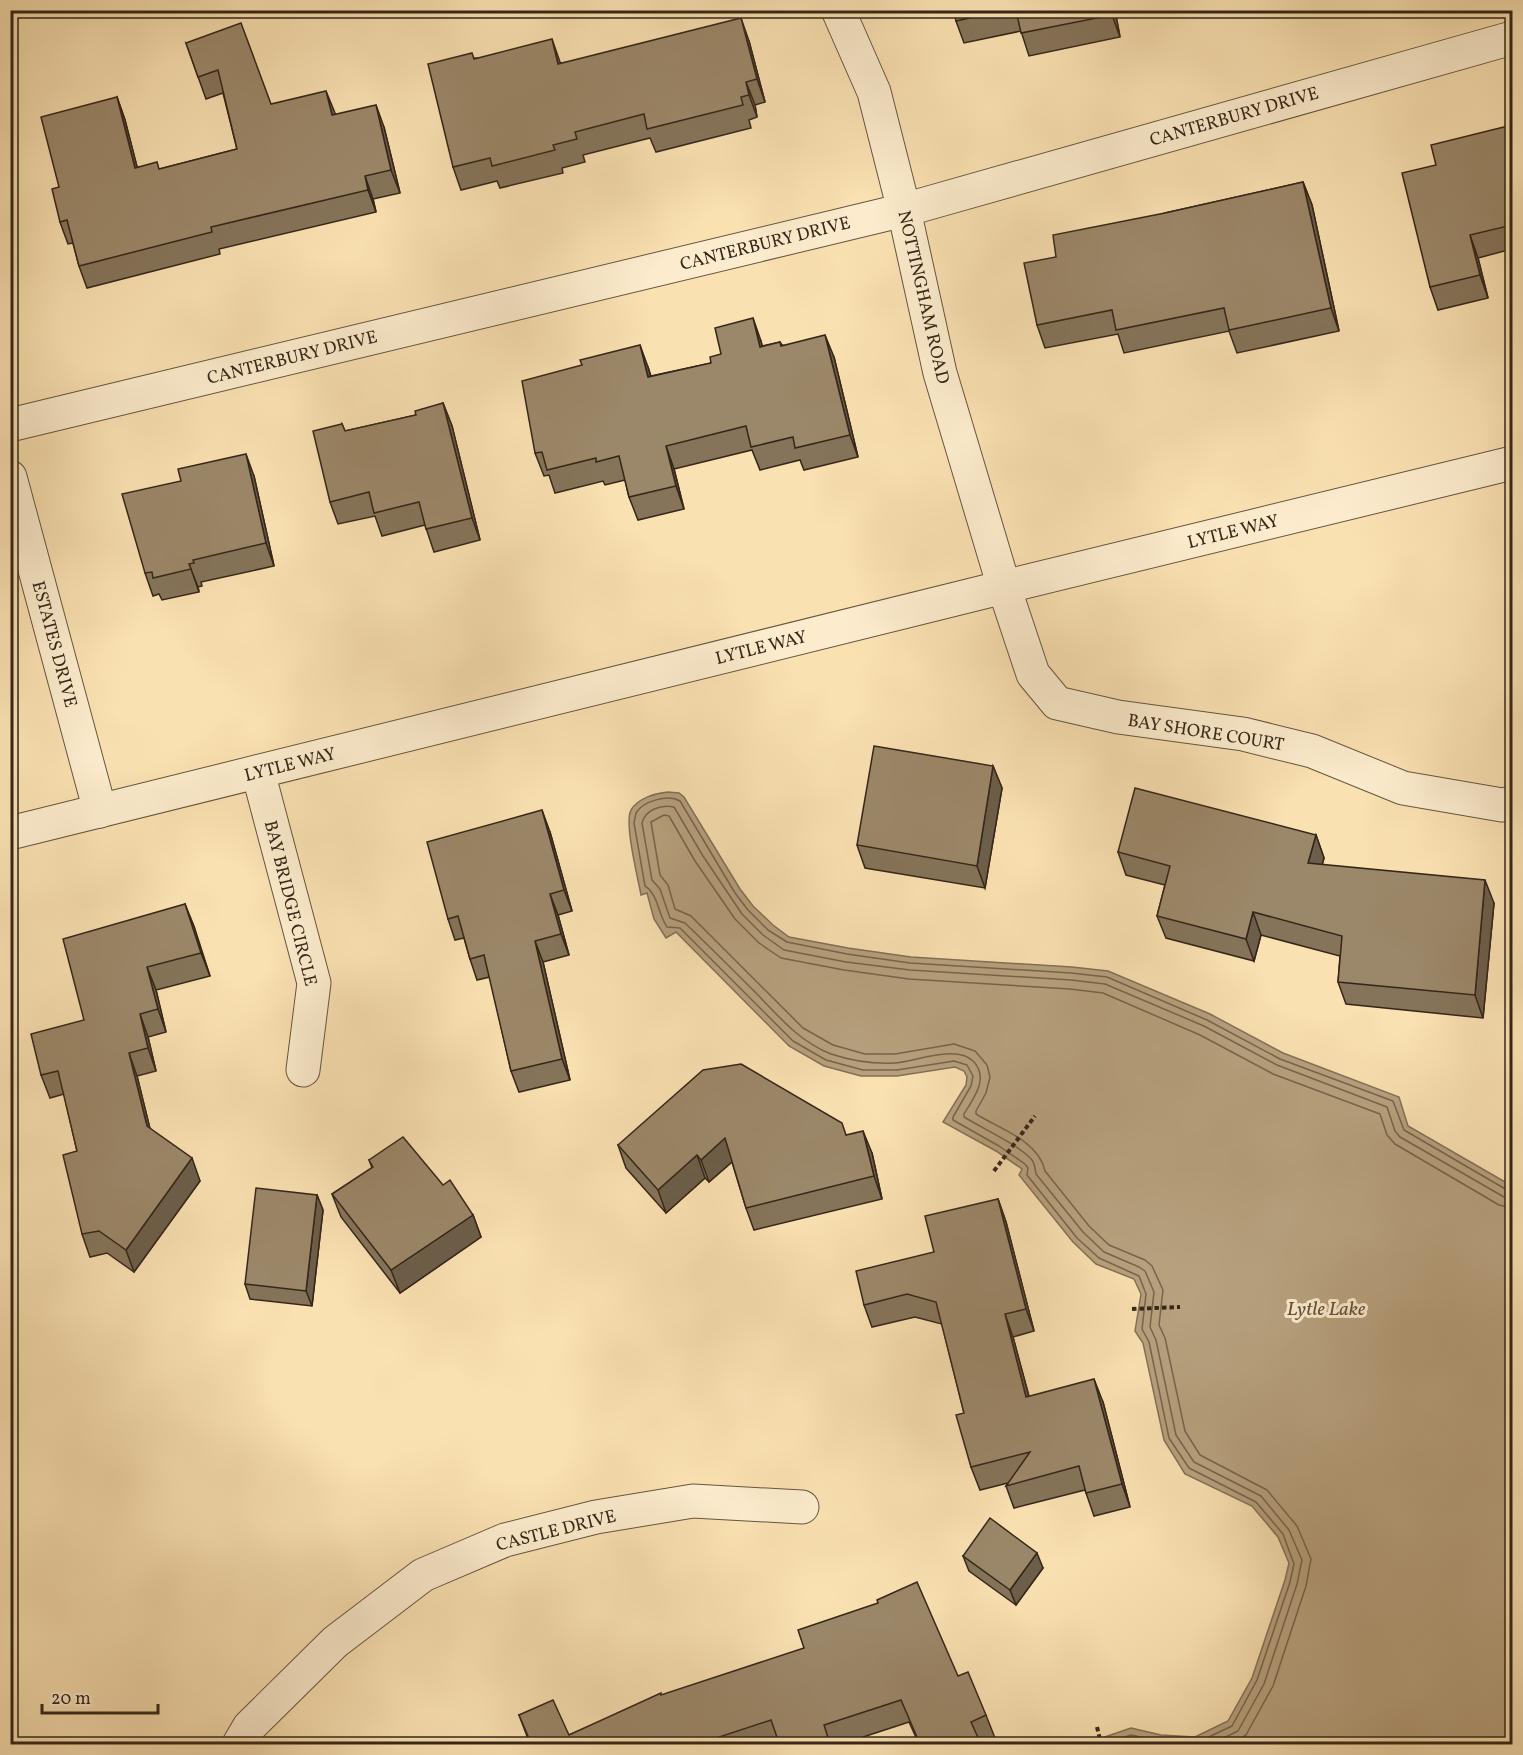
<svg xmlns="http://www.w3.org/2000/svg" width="1523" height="1755" viewBox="0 0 1523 1755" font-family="Vollkorn,serif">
  <rect width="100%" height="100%" fill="#fae1b2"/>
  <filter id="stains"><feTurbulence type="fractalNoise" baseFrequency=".00333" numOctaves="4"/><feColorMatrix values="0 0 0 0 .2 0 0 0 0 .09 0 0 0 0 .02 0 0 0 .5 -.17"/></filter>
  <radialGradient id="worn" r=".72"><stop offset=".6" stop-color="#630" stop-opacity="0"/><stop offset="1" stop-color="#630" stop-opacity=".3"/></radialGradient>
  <path fill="#b7a17e" stroke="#837056" stroke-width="1.5" d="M 668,792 L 679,793 L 684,797 L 740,889 L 753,906 L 773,925 L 789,937 L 848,948 L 911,957 L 1072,967 L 1108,971 L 1210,1014 L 1283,1053 L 1399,1097 L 1408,1126 L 1512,1186 L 1512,1744 L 1091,1744 L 1096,1740 L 1131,1728 L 1161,1735 L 1195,1737 L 1228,1721 L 1252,1678 L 1285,1580 L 1289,1563 L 1278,1537 L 1252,1506 L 1185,1474 L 1164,1440 L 1143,1343 L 1135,1331 L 1141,1294 L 1134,1279 L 1096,1264 L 1073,1242 L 1019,1175 L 1022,1169 L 996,1151 L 943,1122 L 966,1085 L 967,1077 L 964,1071 L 955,1067 L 897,1076 L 861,1076 L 824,1066 L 789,1046 L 676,932 L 666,938 L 654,919 L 647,893 L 641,895 C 638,878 624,823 631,810 C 638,798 656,793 668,792 Z"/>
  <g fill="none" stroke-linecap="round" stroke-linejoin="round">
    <g stroke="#76644c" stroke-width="1.5">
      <path d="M 1102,1744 L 1131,1735 L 1160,1741 L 1196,1743 L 1232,1726 L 1257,1680 L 1290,1582 L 1294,1564 L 1283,1534 L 1256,1502 L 1189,1468 L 1169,1438 L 1149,1342 L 1142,1329 L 1146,1294 L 1139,1276 L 1099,1258 L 1077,1238 L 1027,1175 L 1028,1168 L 1025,1164 L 999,1146 L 953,1120 L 953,1117 L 971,1086 L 973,1076 L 967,1065 L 954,1061 L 897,1070 L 863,1070 L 826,1060 L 793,1041 L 680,928 L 667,927 C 658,914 658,894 645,886 L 634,823 C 634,822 636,814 636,813 C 643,801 668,794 680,801 L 735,893 L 748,910 L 768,930 L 787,942 L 847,954 L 910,963 L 1071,973 L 1107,977 L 1207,1020 L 1280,1059 L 1393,1101 L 1404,1130 L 1507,1190 L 1512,1191"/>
      <path d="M 1211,1744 L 1238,1731 L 1264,1684 L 1297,1584 L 1302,1560 L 1289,1530 L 1261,1496 L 1194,1462 L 1176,1435 L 1156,1340 L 1150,1327 L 1154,1292 L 1145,1271 L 1139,1267 L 1104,1252 L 1083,1232 L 1036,1174 C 1035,1169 1035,1164 1032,1160 C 1019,1145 982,1128 964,1117 L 964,1114 C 973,1099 990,1078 973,1061 C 956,1044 915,1062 894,1063 C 872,1064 852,1061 831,1054 C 800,1042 779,1017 757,994 C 733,970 709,946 685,923 L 670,918 L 660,889 L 652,880 L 642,823 C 645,810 661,804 674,807 L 703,856 L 742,914 L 763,935 L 784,950 L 846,962 L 910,970 L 1071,980 L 1105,984 L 1204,1026 L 1277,1065 L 1387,1107 L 1395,1131 L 1400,1137 L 1504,1197 L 1512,1199"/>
      <path d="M 1232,1744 L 1246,1735 L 1273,1686 L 1306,1586 L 1311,1559 L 1297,1526 L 1267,1490 L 1200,1455 L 1185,1431 L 1165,1338 L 1159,1325 L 1163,1290 L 1152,1266 L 1145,1260 L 1109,1245 L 1089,1226 L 1045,1171 C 1039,1141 1000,1129 976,1114 L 976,1111 L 986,1093 L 990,1077 L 987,1065 L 975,1051 L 954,1044 L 895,1054 L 865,1054 L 833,1045 L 803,1028 L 691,916 L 675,909 L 668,885 L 660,875 L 651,822 L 664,815 L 669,816 L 695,861 L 735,919 L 759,943 L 781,958 L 844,970 L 909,979 L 1070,989 L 1103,993 L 1200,1035 L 1273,1074 L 1380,1114 L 1387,1135 L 1395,1144 L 1499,1205 L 1512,1208"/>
    </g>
    <g stroke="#66553f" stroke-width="35">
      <g id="minor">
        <polyline points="838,10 874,92 904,210 940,373 1004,587 1033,674 1057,703 1118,717 1243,734 1312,751 1403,788 1502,805 1512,803"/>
        <polyline points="10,425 904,210 1512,38"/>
        <polyline points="10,477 100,811"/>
        <polyline points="258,772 314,983 303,1070"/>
        <polyline points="10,833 1004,587 1512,463"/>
        <polyline points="239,1744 249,1727 335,1642 423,1575 505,1540 596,1517 693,1501 802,1507"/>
      </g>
    </g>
    <g stroke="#352619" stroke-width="4" stroke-dasharray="4.5 3" stroke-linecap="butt">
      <polyline points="994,1171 1035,1116"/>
      <polyline points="1132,1309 1180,1307"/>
      <polyline points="1097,1727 1101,1744"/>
    </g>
    <use href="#minor" stroke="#fceccd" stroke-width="33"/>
  </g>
  <g fill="#85745a" stroke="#352619" stroke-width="1.5">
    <polygon points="954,10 1115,10 1120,37 1029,56 1021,31 964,43 956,21"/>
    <polygon points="749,41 765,102 755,105 757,117 749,120 751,128 656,152 650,138 583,155 585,162 562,168 563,173 500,188 497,181 461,190 453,167 474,58 561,63"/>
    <polygon points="186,43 271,104 335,115 384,127 400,193 373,199 376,212 219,249 220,254 87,288 79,266 73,243 68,244 60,222 59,187 117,97 125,120 137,167 160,169 237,149 223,93 206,99"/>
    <polygon points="1512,125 1512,249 1478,258 1488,298 1438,310 1430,287 1436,165"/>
    <polygon points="1303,182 1312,205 1339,331 1237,353 1229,331 1124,353 1118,334 1045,348 1037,325 1056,257 1165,213"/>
    <polygon points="761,341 762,346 780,342 782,345 834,357 858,457 804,470 800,460 760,470 752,450 674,469 684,509 638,520 629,497 625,480 605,485 603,481 555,493 549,475 544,476 535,453 648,367 651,376 711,363 721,354"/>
    <polygon points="443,403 452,426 480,540 434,552 425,525 382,536 375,516 338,524 330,502 342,424 345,431 416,415"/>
    <polygon points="254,476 274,566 201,582 202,586 198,587 199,592 162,600 159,594 153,596 145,573"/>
    <polygon points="993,766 1002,788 985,888 865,868 857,845"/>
    <polygon points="550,832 572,911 558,915 569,955 543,962 570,1080 519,1092 511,1071 490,977 477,980 470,959 464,938 455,940 448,919"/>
    <polygon points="1316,835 1324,858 1322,865 1494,903 1483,1018 1346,1004 1338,982 1340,956 1261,935 1254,961 1166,938 1157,916 1165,885 1126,875 1118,852"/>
    <polygon points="185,904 210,976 156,990 166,1032 148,1037 156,1071 137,1076 150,1129 200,1181 134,1272 107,1253 90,1257 82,1234 77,1151 64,1094 50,1098 41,1075"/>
    <polygon points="847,1135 872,1153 882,1199 754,1230 746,1208 732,1162 709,1182 705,1178 666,1213 626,1168 618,1145"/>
    <polygon points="369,1160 443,1185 473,1215 481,1237 400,1293 341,1217 332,1194 372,1168"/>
    <polygon points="317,1195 323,1210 312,1306 250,1299 245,1284"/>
    <polygon points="998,1199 1006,1222 1034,1331 1013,1337 1029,1396 1103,1402 1130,1507 1094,1516 1085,1490 1014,1508 1006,1486 1008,1483 980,1490 971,1467 964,1413 942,1324 915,1317 872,1327 864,1305 934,1252"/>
    <polygon points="963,1556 1043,1568 1016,1605 969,1571"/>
    <polygon points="958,1676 986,1715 995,1738 980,1744 981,1744 919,1744 909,1722 842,1744 780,1744 779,1743 775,1744 528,1744 530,1744 519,1715 569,1735 661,1695"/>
  </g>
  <g fill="#6c5e4a" stroke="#352619" stroke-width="1.5">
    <polygon points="1111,10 1115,10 1120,37 1112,15"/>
    <polygon points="741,18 749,41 765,102 757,79"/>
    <polygon points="552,39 560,62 566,87 558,64"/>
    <polygon points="746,82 755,105 757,117 749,95"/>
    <polygon points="326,91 335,113 340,138 332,115"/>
    <polygon points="117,97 125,120 143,190 135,168"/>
    <polygon points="376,105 384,127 400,193 391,170"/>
    <polygon points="365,176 373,199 376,212 368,190"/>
    <polygon points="1303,182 1312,205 1339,331 1331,308"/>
    <polygon points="1470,235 1478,258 1488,298 1480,275"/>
    <polygon points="753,318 761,341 768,369 760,347"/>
    <polygon points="825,335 834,357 858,457 850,435"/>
    <polygon points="640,345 648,367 657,400 648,377"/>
    <polygon points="443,403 452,426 480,540 472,518"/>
    <polygon points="666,446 674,469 684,509 676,486"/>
    <polygon points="246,454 254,476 274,566 266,543"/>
    <polygon points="189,564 198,587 199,592 191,569"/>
    <polygon points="993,766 1002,788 985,888 977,866"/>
    <polygon points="542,810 550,832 572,911 564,890"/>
    <polygon points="1316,835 1324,858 1316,886 1308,863"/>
    <polygon points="1485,880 1494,903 1483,1018 1475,995"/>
    <polygon points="550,894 558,915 569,955 561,934"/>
    <polygon points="185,904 194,926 210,976 201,953"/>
    <polygon points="1253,912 1261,935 1254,961 1246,939"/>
    <polygon points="535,941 543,962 570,1080 562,1059"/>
    <polygon points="147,967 156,990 166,1032 158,1009"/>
    <polygon points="140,1014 148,1037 156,1071 148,1048"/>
    <polygon points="129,1053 137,1076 155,1149 147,1126"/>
    <polygon points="863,1131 872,1153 882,1199 874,1176"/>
    <polygon points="725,1138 733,1161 709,1182 701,1160"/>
    <polygon points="697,1155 705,1178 666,1213 658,1190"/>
    <polygon points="192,1158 200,1181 134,1272 126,1250"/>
    <polygon points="317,1195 323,1210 312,1306 306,1291"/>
    <polygon points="998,1199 1006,1222 1034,1331 1026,1309"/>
    <polygon points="473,1215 481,1237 400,1293 391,1270"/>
    <polygon points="1005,1314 1013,1337 1035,1420 1026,1397"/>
    <polygon points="1094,1379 1103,1402 1130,1507 1122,1484"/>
    <polygon points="1037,1553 1043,1568 1016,1605 1010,1590"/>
  </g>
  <g fill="#9b8769" stroke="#352619" stroke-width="1.5">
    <polygon points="954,10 1004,10 956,21"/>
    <polygon points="1016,10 1111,10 1112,15 1021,33"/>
    <polygon points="741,18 757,79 746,82 749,95 741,97 743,105 647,129 644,114 575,132 577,139 553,145 555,150 492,166 490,158 453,167 428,64 472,53 474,59 552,39 558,64"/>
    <polygon points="241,23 271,104 326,91 332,115 376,105 391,170 365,176 368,190 211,227 212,232 79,266 67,220 60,222 52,189 59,187 41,117 117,97 135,168 157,162 159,169 237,149 218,70 198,77 186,43"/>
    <polygon points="1512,125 1512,225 1470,235 1480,275 1430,287 1402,173 1436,165 1431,145"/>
    <polygon points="1303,182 1331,308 1229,330 1224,308 1116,330 1112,310 1037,325 1024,263 1056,257 1053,235 1165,213"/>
    <polygon points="753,318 760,347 780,342 781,346 825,335 850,435 795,448 793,437 751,447 746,426 666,446 676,486 629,497 619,456 596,462 596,458 547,470 542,452 535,453 522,381 582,365 580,360 640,345 648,377 711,363 710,357 721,354 715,328"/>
    <polygon points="443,403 472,518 426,529 419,502 374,513 369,492 330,502 313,431 342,424 345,431 416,415 415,411"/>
    <polygon points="246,454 266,543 193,560 194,563 189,564 191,569 153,578 152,572 145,573 122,494 181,481 178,469"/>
    <polygon points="874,746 993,766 977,866 857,845"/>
    <polygon points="1135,788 1316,835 1308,863 1485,880 1475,995 1338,982 1342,936 1253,912 1246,939 1157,916 1170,866 1118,852"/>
    <polygon points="542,810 564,890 550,894 561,934 535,941 562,1059 511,1071 484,955 470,959 458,916 448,919 427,842"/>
    <polygon points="185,904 201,953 147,967 158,1009 140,1014 148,1048 129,1053 147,1126 192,1158 126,1250 99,1231 82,1234 63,1155 77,1151 58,1071 41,1075 31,1034 84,1020 63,939"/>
    <polygon points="741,1064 842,1123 846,1135 863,1131 874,1176 746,1208 725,1138 701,1160 697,1155 658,1190 618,1145 703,1070"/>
    <polygon points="403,1137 443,1185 450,1180 473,1215 391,1270 332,1194 373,1167 369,1160"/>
    <polygon points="256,1188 317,1195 306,1291 245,1284"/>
    <polygon points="998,1199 1026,1309 1005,1314 1026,1397 1094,1379 1122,1484 1086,1493 1079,1466 1006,1486 1030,1452 971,1467 956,1415 964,1413 936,1302 907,1294 864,1305 856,1271 934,1252 925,1216"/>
    <polygon points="990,1518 1037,1553 1010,1590 963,1556"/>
    <polygon points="917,1582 958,1676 968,1672 986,1715 971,1722 981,1744 920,1744 901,1700 824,1725 830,1744 784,1744 782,1738 778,1740 771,1720 698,1744 528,1744 531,1743 519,1715 553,1700 569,1735 661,1693 661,1695 804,1648 798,1630 878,1603 877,1600"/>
  </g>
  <g text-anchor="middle" stroke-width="6" stroke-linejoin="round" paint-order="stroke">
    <g font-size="18" fill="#352619" stroke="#fceccd">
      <text transform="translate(1234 116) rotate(-16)" y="6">CANTERBURY DRIVE</text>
      <text transform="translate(765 243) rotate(-14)" y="6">CANTERBURY DRIVE</text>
      <text transform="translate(924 297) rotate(77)" y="6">NOTTINGHAM ROAD</text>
      <text transform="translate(292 357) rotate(-14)" y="6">CANTERBURY DRIVE</text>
      <text transform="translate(1233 531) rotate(-14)" y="6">LYTLE WAY</text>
      <text transform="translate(55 644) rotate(75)" y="6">ESTATES DRIVE</text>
      <text transform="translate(761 647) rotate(-14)" y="6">LYTLE WAY</text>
      <text transform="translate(1206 732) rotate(9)" y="6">BAY SHORE COURT</text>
      <text transform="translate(290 764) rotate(-14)" y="6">LYTLE WAY</text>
      <text transform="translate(291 903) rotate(76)" y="6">BAY BRIDGE CIRCLE</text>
      <text transform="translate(556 1530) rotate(-14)" y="6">CASTLE DRIVE</text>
    </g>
    <g font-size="20" font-style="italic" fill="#62513c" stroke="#fceccd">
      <text x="1326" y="1315">Lytle Lake</text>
    </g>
  </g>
  <rect width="1523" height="1755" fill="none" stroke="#fae1b2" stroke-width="36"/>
  <rect x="12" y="12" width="1499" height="1731" fill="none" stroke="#352619" stroke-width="3"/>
  <rect x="18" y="18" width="1487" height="1719" fill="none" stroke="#352619" stroke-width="1.5"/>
  <path d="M42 1704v9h116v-9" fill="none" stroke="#352619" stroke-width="3"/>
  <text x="51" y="1704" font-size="18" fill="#352619" stroke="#fceccd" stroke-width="4.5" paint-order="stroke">20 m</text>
  <rect width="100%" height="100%" filter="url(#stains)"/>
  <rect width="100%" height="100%" fill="url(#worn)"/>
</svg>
